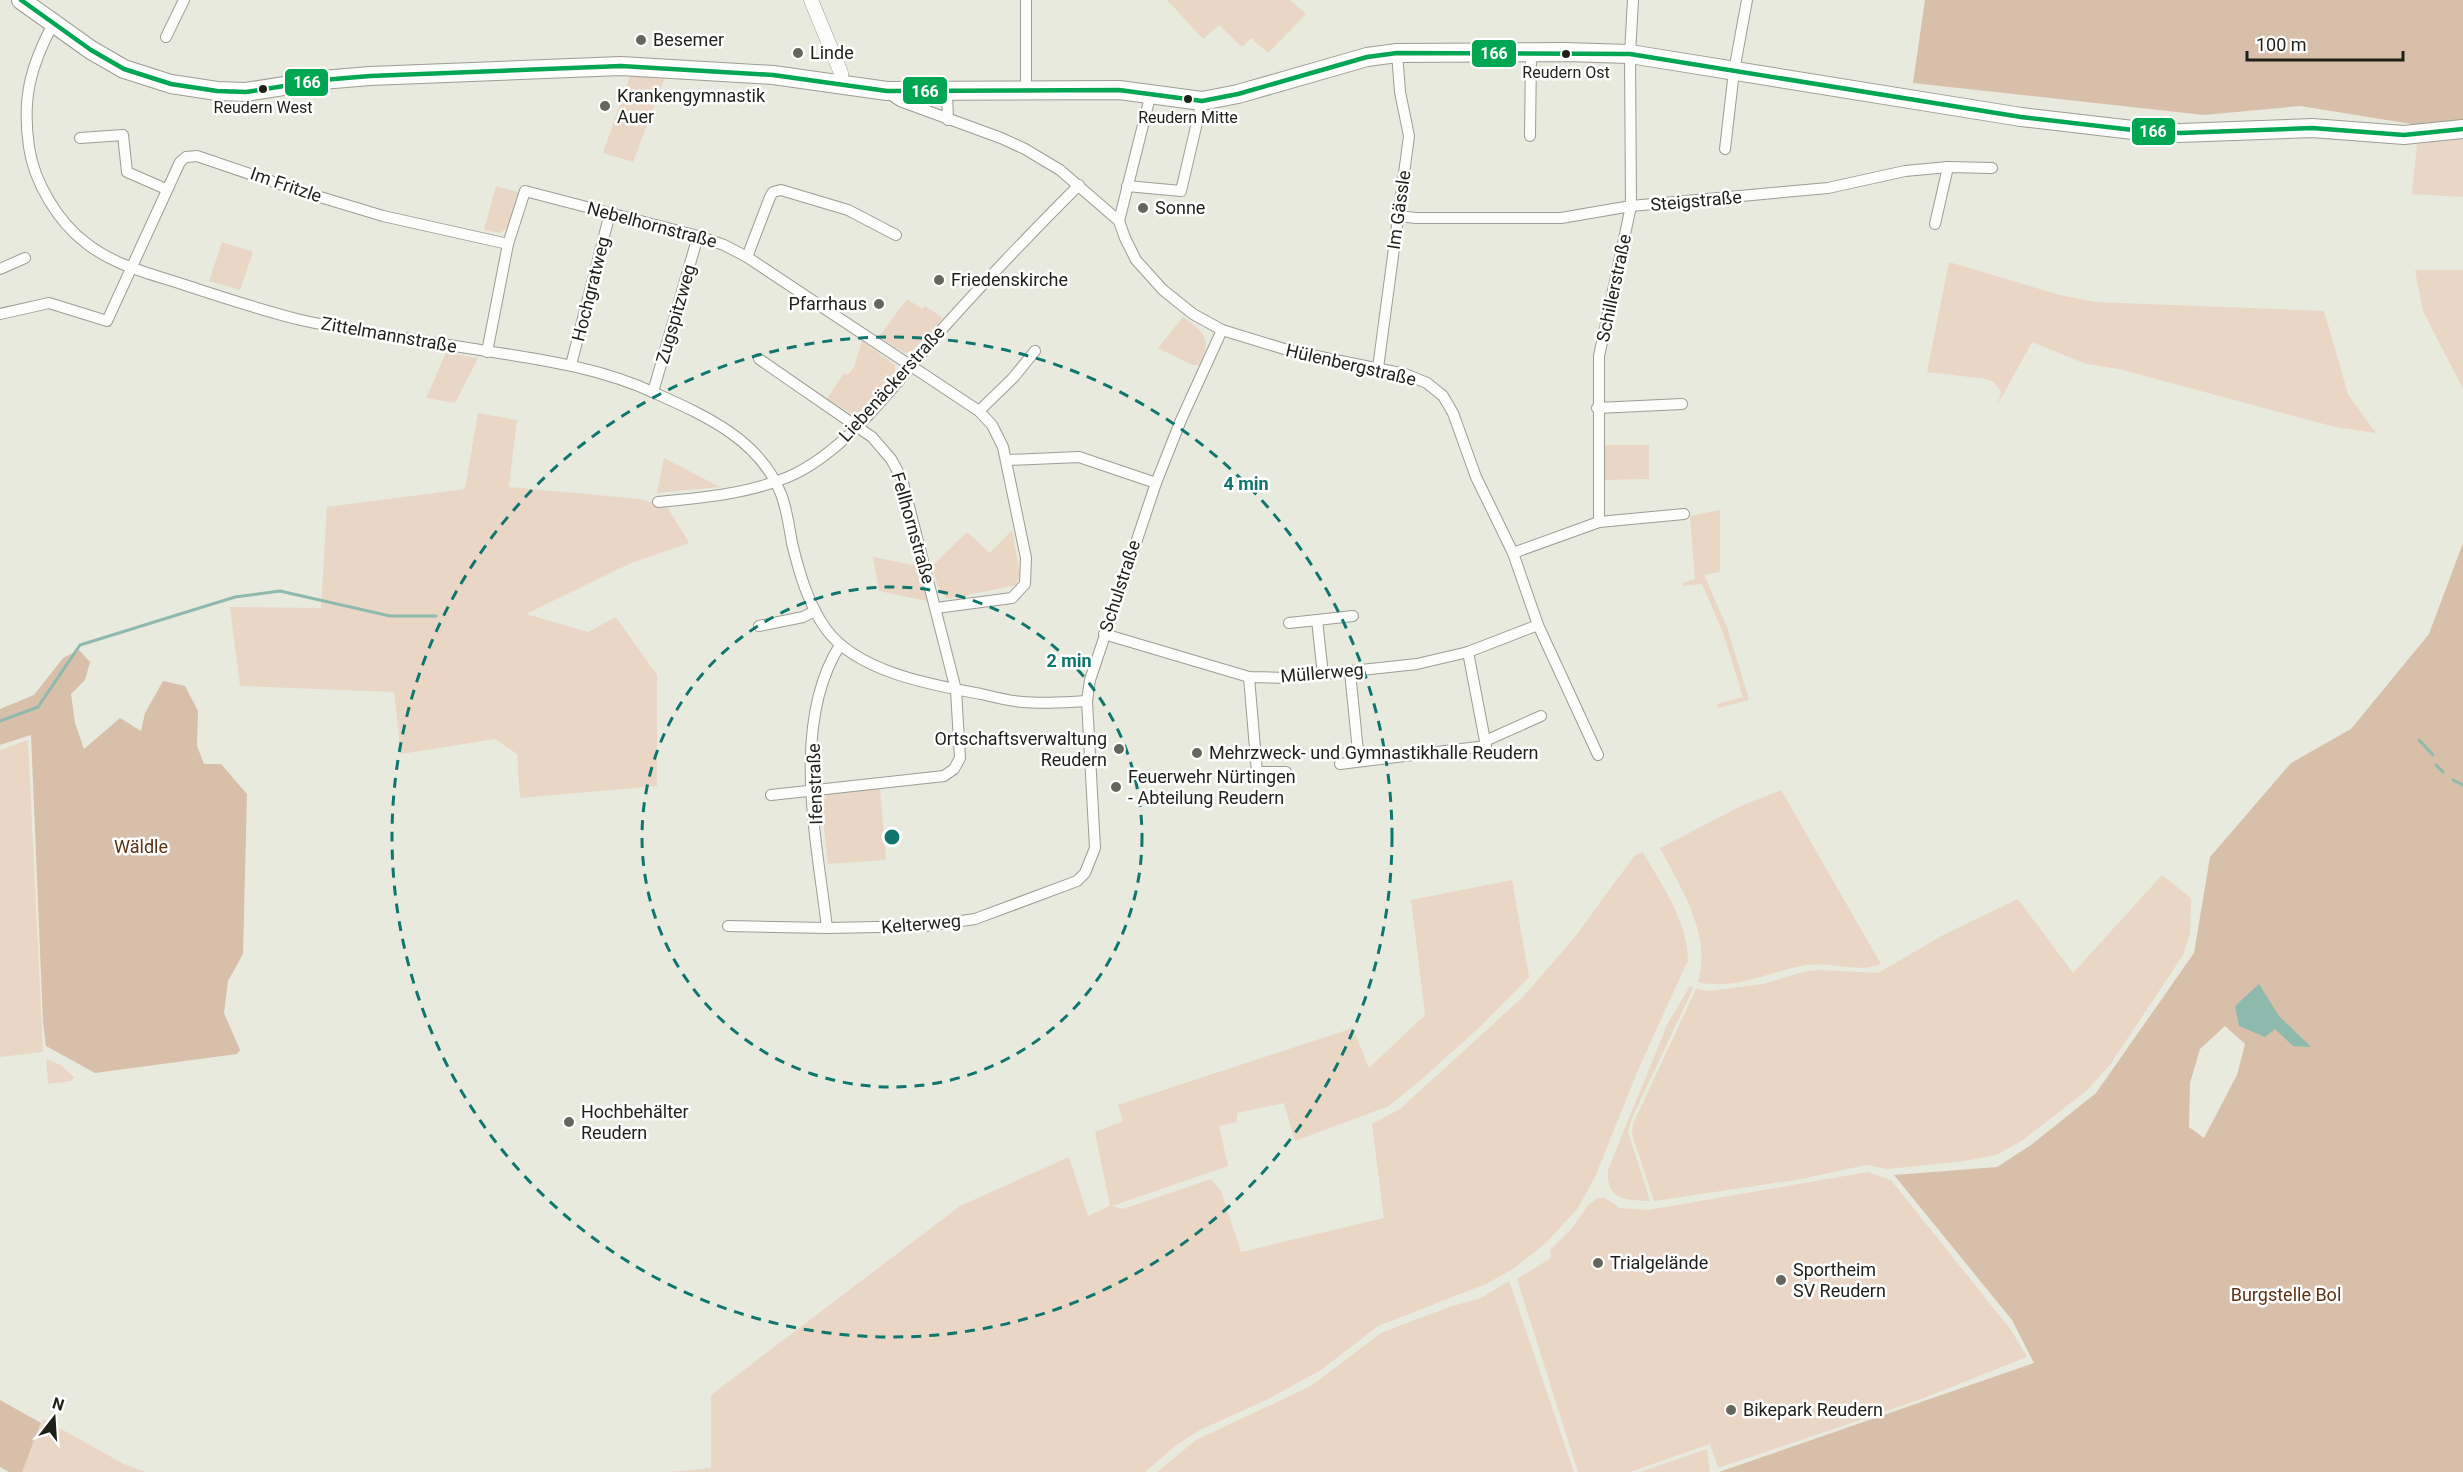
<svg xmlns="http://www.w3.org/2000/svg" width="2463" height="1472" viewBox="0 0 2463 1472" font-family="Roboto,sans-serif">
  <rect width="100%" height="100%" fill="#e8eade"/>
  <g fill="#ead6c5">
    <polygon points="1167,0 1290,0 1306,14 1268,53 1251,38 1242,47 1219,25 1203,39"/>
    <polygon points="631,73 666,75 633,162 603,153"/>
    <polygon points="2463,137 2463,197 2412,194 2417,144"/>
    <polygon points="496,186 521,193 509,227 500,233 484,230"/>
    <polygon points="222,242 253,252 240,290 209,281"/>
    <polygon points="1949,262 2060,295 2095,302 2324,311 2348,394 2376,433 2335,427 2119,369 2086,364 2032,342 1998,404 2001,392 1995,383 1987,379 1927,372"/>
    <polygon points="2415,270 2463,270 2463,389 2423,311"/>
    <polygon points="907,299 922,309 925,306 943,318 912,351 905,353 879,337"/>
    <path d="M 1183,317 C 1205,333 1212,338 1200,365 L 1192,365 L 1158,348 Z"/>
    <polygon points="862,341 895,365 895,376 861,414 856,416 827,399 844,373 848,375 854,367"/>
    <polygon points="446,353 478,358 455,403 426,398"/>
    <polygon points="478,413 517,420 509,487 640,499 668,508 689,543 631,563 526,614 588,632 616,617 657,675 657,786 520,798 517,754 495,739 401,754 394,692 240,686 230,607 321,608 327,507 465,489"/>
    <polygon points="1604,445 1649,445 1649,479 1605,480"/>
    <polygon points="664,458 720,487 657,493"/>
    <polygon points="1720,510 1720,572 1704,575 1727,627 1749,700 1718,708 1717,704 1743,697 1722,630 1702,584 1683,586 1682,583 1695,579 1690,516"/>
    <path d="M 1012,530 L 1020,575 L 1016,585 L 949,599 C 937,594 936,578 932,566 L 967,532 L 990,553 Z"/>
    <polygon points="873,557 918,566 927,601 879,591"/>
    <polygon points="28,740 43,1052 0,1057 0,750"/>
    <polygon points="880,788 886,860 828,864 821,804 828,794"/>
    <path d="M 1781,790 L 1881,964 C 1857,974 1832,961 1807,965 C 1772,970 1736,991 1698,982 C 1712,934 1681,889 1660,848 L 1741,806 Z"/>
    <path d="M 1643,852 C 1662,886 1687,920 1688,960 L 1638,1070 L 1595,1177 L 1578,1208 L 1546,1243 L 1513,1269 L 1486,1284 L 1378,1326 L 1321,1370 L 1268,1399 L 1198,1431 L 1175,1446 L 1145,1472 L 671,1472 L 711,1468 L 711,1395 L 960,1206 L 1069,1157 L 1088,1216 L 1110,1206 L 1095,1132 L 1123,1121 L 1118,1105 L 1353,1028 L 1369,1068 L 1425,1015 L 1411,900 L 1512,880 L 1529,977 L 1482,1025 L 1423,1078 L 1389,1106 L 1295,1141 L 1284,1103 L 1237,1113 L 1237,1122 L 1219,1126 L 1228,1166 L 1112,1206 L 1123,1209 L 1211,1179 L 1221,1191 L 1241,1252 L 1384,1218 L 1372,1124 L 1400,1109 L 1524,996 L 1574,938 L 1635,855 Z"/>
    <polygon points="2162,875 2191,898 2190,934 2183,955 2110,1065 2085,1092 2020,1142 1996,1155 1964,1161 1888,1169 1866,1165 1796,1180 1654,1201 1632,1134 1633,1124 1696,989 1709,991 1763,984 1803,972 1818,970 1878,973 1945,934 2018,899 2073,973"/>
    <path d="M 1690,986 L 1693,987 L 1691,993 L 1632,1118 L 1628,1132 L 1650,1201 C 1625,1201 1606,1199 1608,1170 L 1667,1025 Z"/>
    <polygon points="46,1059 61,1065 74,1077 71,1081 48,1084"/>
    <polygon points="1868,1172 1891,1180 2011,1330 2027,1357 1916,1401 1718,1468 1710,1444 1630,1472 1578,1472 1517,1279 1551,1258 1550,1250 1573,1227 1589,1204 1598,1198 1605,1198 1620,1208 1648,1210"/>
    <polygon points="1509,1281 1574,1472 1157,1472 1196,1440 1311,1386 1381,1333 1449,1307 1481,1298"/>
    <polygon points="43,1419 124,1464 145,1472 22,1472"/>
    <polygon points="1707,1449 1710,1472 1640,1472"/>
  </g>
  <g fill="#d8bfaa" fill-rule="evenodd">
    <polygon points="1925,0 2463,0 2463,123 2436,128 2300,106 2204,115 1913,83"/>
    <path d="M 2463,543 L 2463,1472 L 1719,1472 L 2034,1363 L 2012,1320 L 1894,1175 L 1997,1167 L 2031,1145 L 2096,1093 L 2194,953 L 2210,857 L 2291,763 L 2351,729 L 2429,634 ZM 2225,1026 L 2245,1044 L 2237,1075 L 2204,1138 L 2189,1127 L 2190,1083 L 2200,1049 Z"/>
    <polygon points="79,650 90,662 85,680 71,694 75,723 84,749 120,718 141,731 145,713 163,681 185,686 198,711 197,746 204,764 221,764 247,794 243,954 228,981 224,1013 240,1050 237,1054 95,1073 46,1046 43,1022 31,735 0,745 0,709 34,695 63,658"/>
    <polygon points="0,1400 41,1423 22,1472 9,1472 0,1467"/>
  </g>
  <polygon fill="#8ebaae" points="2259,984 2279,1016 2311,1047 2293,1046 2275,1029 2265,1037 2239,1026 2235,1006"/>
  <g fill="none" stroke-linecap="round" stroke-linejoin="round">
    <g stroke="#8ebaae" stroke-width="3">
      <polyline points="0,721 38,707 80,645 235,597 280,591 390,616 436,616"/>
      <polyline points="2419,740 2433,755"/>
      <polyline points="2436,765 2443,772"/>
      <polyline points="2453,780 2463,785"/>
    </g>
    <g stroke="#9c9d94" stroke-width="12">
      <g id="minor">
        <polyline points="1026,0 1026,92"/>
        <path d="M 53,24 C 30,67 22,99 29,147 C 34,182 58,222 86,243 C 116,267 156,275 191,287 C 228,299 264,311 301,320 C 349,331 400,337 449,345 C 519,357 591,363 657,394 C 706,416 760,440 781,494 C 787,509 789,527 792,543 C 799,572 808,604 826,629 C 857,672 932,685 981,694 C 994,697 1009,701 1023,702 C 1044,704 1066,702 1087,701"/>
        <polyline points="166,37 184,0"/>
        <polyline points="887,92 900,101 1001,138 1025,149 1060,170 1119,221 1125,238 1136,260 1163,290 1193,314 1222,330 1291,351 1405,374 1427,383 1443,396 1453,413 1476,477 1513,553 1538,625 1598,755"/>
        <polyline points="947,92 948,120"/>
        <polyline points="1530,136 1531,53"/>
        <polyline points="80,138 123,135 127,172 166,189"/>
        <polyline points="1725,149 1734,71 1747,0"/>
        <polyline points="1127,186 1181,191 1202,101"/>
        <polyline points="1398,216 1416,218 1561,218 1631,206 1828,188 1905,171 1948,167 1992,168"/>
        <polyline points="1119,221 1151,93"/>
        <polyline points="1935,224 1948,167"/>
        <polyline points="747,257 770,197 773,192 781,190 848,210 896,235"/>
        <polyline points="0,269 25,258"/>
        <polyline points="0,314 49,303 107,321 180,162 186,157 197,156 297,190 383,216 508,244"/>
        <polyline points="487,352 508,244 525,191 698,236 724,245 747,257 979,411 992,425 1003,447 1026,558 1025,584 1012,598 936,608"/>
        <polyline points="759,359 872,437 891,459 902,479 956,690 960,758 954,769 944,776 771,795"/>
        <polyline points="571,365 610,213"/>
        <polyline points="1378,368 1409,136 1400,92 1397,53"/>
        <polyline points="653,392 698,236"/>
        <polyline points="1597,408 1682,404"/>
        <polyline points="979,411 1013,378 1035,351"/>
        <polyline points="1008,460 1079,457 1156,483"/>
        <path d="M 658,502 C 701,498 747,494 788,477 C 849,451 901,376 944,327 C 988,278 1033,231 1079,185"/>
        <polyline points="1599,522 1599,356 1631,206 1630,54 1633,0"/>
        <polyline points="1513,553 1599,522 1684,514"/>
        <polyline points="1317,620 1353,616"/>
        <polyline points="1289,623 1317,620 1323,675"/>
        <polyline points="759,626 803,617 815,611"/>
        <polyline points="1104,634 1249,677 1287,678 1417,664 1468,652 1538,625"/>
        <polyline points="1350,672 1359,761"/>
        <polyline points="1249,677 1257,772 1286,772"/>
        <polyline points="1485,741 1541,716"/>
        <polyline points="1340,764 1486,746 1468,652"/>
        <polyline points="728,926 827,928 926,926 975,919 1077,881 1085,873 1095,848 1087,701 1090,680 1156,483 1181,420 1222,330"/>
        <path d="M 827,928 C 817,841 790,724 840,645"/>
      </g>
    </g>
    <g stroke="#9c9d94" stroke-width="15">
      <polyline id="tertiary" points="811,0 841,73 841,84"/>
    </g>
    <g stroke="#9c9d94" stroke-width="20">
      <polyline id="primary" points="21,0 91,50 124,69 171,84 217,91 246,92 322,80 370,76 621,66 773,75 887,91 1119,90 1202,101 1238,94 1367,57 1397,53 1565,52 1630,54 2021,117 2133,130 2180,133 2312,128 2404,135 2463,129"/>
    </g>
    <use href="#minor" stroke="#fcfcfa" stroke-width="10"/>
    <use href="#tertiary" stroke="#fcfcfa" stroke-width="14"/>
    <use href="#primary" stroke="#fcfcfa" stroke-width="18"/>
    <g stroke="#fff" stroke-width="9">
      <polyline id="bus-1" points="21,0 91,50 124,69 171,84 217,91 246,92 322,80 370,76 621,66 773,75 887,91 1119,90 1202,101 1238,94 1367,57 1397,53 1630,54 2021,117 2133,130 2180,133 2312,128 2404,135 2463,129"/>
    </g>
    <use href="#bus-1" stroke="#00a651" stroke-width="4.5"/>
  </g>
  <g fill="none" stroke="#0f766e" stroke-width="3" stroke-dasharray="10 8">
    <circle cx="892" cy="837" r="250"/>
    <circle cx="892" cy="837" r="500"/>
  </g>
  <g fill="#65675d" stroke="#fff" stroke-width="2">
    <circle cx="641" cy="40" r="6"/>
    <circle cx="798" cy="53" r="6"/>
    <circle cx="605" cy="106" r="6"/>
    <circle cx="1143" cy="208" r="6"/>
    <circle cx="939" cy="280" r="6"/>
    <circle cx="879" cy="304" r="6"/>
    <circle cx="1119" cy="749" r="6"/>
    <circle cx="1197" cy="753" r="6"/>
    <circle cx="1116" cy="787" r="6"/>
    <circle cx="569" cy="1122" r="6"/>
    <circle cx="1598" cy="1263" r="6"/>
    <circle cx="1781" cy="1280" r="6"/>
    <circle cx="1731" cy="1410" r="6"/>
  </g>
  <g fill="#1f2118" stroke="#fff" stroke-width="2">
    <circle cx="1566" cy="54" r="5"/>
    <circle cx="263" cy="89" r="5"/>
    <circle cx="1188" cy="99" r="5"/>
  </g>
  <g text-anchor="middle" stroke-width="5" stroke-linejoin="round" paint-order="stroke">
    <g font-size="16" fill="#1f2118" stroke="#fff">
      <text x="1566" y="78">Reudern Ost</text>
      <text x="263" y="113">Reudern West</text>
      <text x="1188" y="123">Reudern Mitte</text>
    </g>
    <g font-size="18" fill="#1f2118" stroke="#fff" text-anchor="start">
      <text x="653" y="46">Besemer</text>
      <text x="810" y="59">Linde</text>
      <text x="617" y="102">Krankengymnastik<tspan x="617" dy="21">Auer</tspan></text>
      <text x="1155" y="214">Sonne</text>
      <text x="951" y="286">Friedenskirche</text>
      <text x="867" y="310" text-anchor="end">Pfarrhaus</text>
      <text x="1107" y="745" text-anchor="end">Ortschaftsverwaltung<tspan x="1107" dy="21">Reudern</tspan></text>
      <text x="1209" y="759">Mehrzweck- und Gymnastikhalle Reudern</text>
      <text x="1128" y="783">Feuerwehr Nürtingen<tspan x="1128" dy="21">- Abteilung Reudern</tspan></text>
      <text x="581" y="1118">Hochbehälter<tspan x="581" dy="21">Reudern</tspan></text>
      <text x="1610" y="1269">Trialgelände</text>
      <text x="1793" y="1276">Sportheim<tspan x="1793" dy="21">SV Reudern</tspan></text>
      <text x="1743" y="1416">Bikepark Reudern</text>
    </g>
    <g font-size="18" fill="#1f2118" stroke="#fff">
      <text transform="translate(286 185) rotate(19)" y="6">Im Fritzle</text>
      <text transform="translate(1696 201) rotate(-5)" y="6">Steigstraße</text>
      <text transform="translate(1399 210) rotate(-82)" y="6">Im Gässle</text>
      <text transform="translate(652 225) rotate(15)" y="6">Nebelhornstraße</text>
      <text transform="translate(1614 288) rotate(-78)" y="6">Schillerstraße</text>
      <text transform="translate(591 289) rotate(-76)" y="6">Hochgratweg</text>
      <text transform="translate(676 314) rotate(-74)" y="6">Zugspitzweg</text>
      <text transform="translate(389 335) rotate(10)" y="6">Zittelmannstraße</text>
      <text transform="translate(1351 365) rotate(13)" y="6">Hülenbergstraße</text>
      <text transform="translate(892 384) rotate(-48)" y="6">Liebenäckerstraße</text>
      <text transform="translate(913 528) rotate(74)" y="6">Fellhornstraße</text>
      <text transform="translate(1120 586) rotate(-72)" y="6">Schulstraße</text>
      <text transform="translate(1322 673) rotate(-5)" y="6">Müllerweg</text>
      <text transform="translate(815 784) rotate(-92)" y="6">Ifenstraße</text>
      <text transform="translate(921 924) rotate(-5)" y="6">Kelterweg</text>
    </g>
    <g font-size="18" fill="#5d3011" stroke="#fff">
      <text x="141" y="853">Wäldle</text>
      <text x="2286" y="1301">Burgstelle Bol</text>
    </g>
  </g>
  <circle cx="892" cy="837" r="9" fill="#0f766e" stroke="#fff" stroke-width="3"/>
  <g font-size="18" text-anchor="middle" font-weight="bold" fill="#0f766e" stroke="#fff" stroke-width="5" stroke-linejoin="round" paint-order="stroke">
    <text x="1246" y="490">4 min</text>
    <text x="1069" y="667">2 min</text>
  </g>
  <g stroke="#fff" stroke-width="2">
    <rect x="1471" y="39" width="46" height="29" rx="6" fill="#00a651"/>
    <rect x="284" y="68" width="45" height="29" rx="6" fill="#00a651"/>
    <rect x="902" y="76" width="46" height="29" rx="6" fill="#00a651"/>
    <rect x="2131" y="117" width="45" height="29" rx="6" fill="#00a651"/>
  </g>
  <g font-size="16" text-anchor="middle" font-weight="bold" fill="#fff">
    <text x="1494" y="59">166</text>
    <text x="307" y="88">166</text>
    <text x="925" y="97">166</text>
    <text x="2153" y="137">166</text>
  </g>
  <g transform="translate(54 1418) rotate(17)" stroke="#ffffff" stroke-width="4.5" paint-order="stroke">
  <path d="M0-4.5L10 22L0 15L-10 22Z" fill="#1f2118"/>
  <text y="-9" font-size="16" font-weight="bold" text-anchor="middle" fill="#1f2118">N</text>
  </g>
  <path d="M2247 51v9h156v-9" fill="none" stroke="#1f2118" stroke-width="3"/>
  <text x="2256" y="51" font-size="18" fill="#1f2118" stroke="#ffffff" stroke-width="4.5" paint-order="stroke">100 m</text>
</svg>
